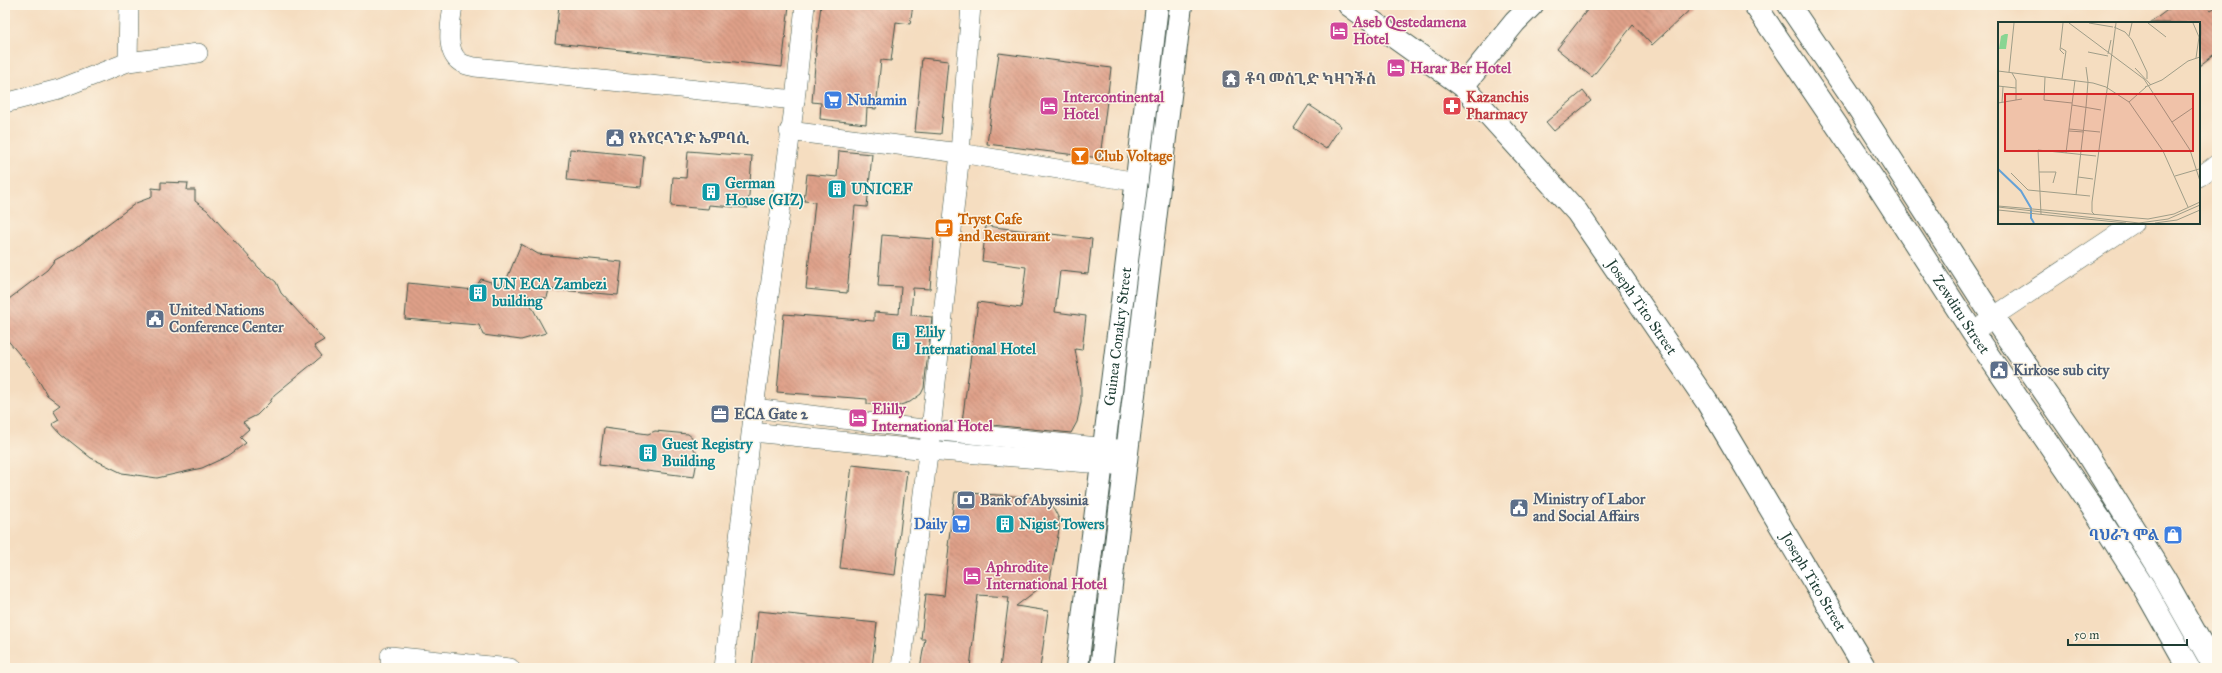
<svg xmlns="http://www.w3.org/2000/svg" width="2222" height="673" viewBox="0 0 2222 673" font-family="'IM FELL Great Primer','Noto Serif Ethiopic',serif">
  <defs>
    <pattern id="building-back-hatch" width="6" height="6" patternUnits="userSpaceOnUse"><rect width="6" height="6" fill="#dfa089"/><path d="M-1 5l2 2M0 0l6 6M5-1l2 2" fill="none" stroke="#b48471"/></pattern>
  </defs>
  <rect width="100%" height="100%" fill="#fcf5e5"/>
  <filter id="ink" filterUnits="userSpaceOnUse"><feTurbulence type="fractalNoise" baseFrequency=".025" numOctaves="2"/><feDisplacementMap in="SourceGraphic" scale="8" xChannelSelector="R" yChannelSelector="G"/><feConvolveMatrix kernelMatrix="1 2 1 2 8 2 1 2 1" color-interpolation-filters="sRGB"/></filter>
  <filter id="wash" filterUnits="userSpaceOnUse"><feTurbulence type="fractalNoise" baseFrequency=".012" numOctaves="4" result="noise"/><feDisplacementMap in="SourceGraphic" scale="16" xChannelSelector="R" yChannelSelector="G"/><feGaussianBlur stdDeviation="0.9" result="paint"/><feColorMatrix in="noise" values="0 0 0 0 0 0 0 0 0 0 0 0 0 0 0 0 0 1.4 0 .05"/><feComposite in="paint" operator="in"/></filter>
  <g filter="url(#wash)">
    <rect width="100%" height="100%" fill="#f5ddc0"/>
    <g id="blocks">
      <g fill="url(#building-back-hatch)">
        <polygon points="559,5 789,5 782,67 555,43"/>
        <polygon points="821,5 913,5 910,24 896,22 891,61 881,60 876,109 867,108 866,124 820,119 821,103 812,102 816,53 815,53"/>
        <polygon points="1591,5 1695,5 1652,45 1633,25 1592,77 1557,49"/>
        <polygon points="2174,5 2206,5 2211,10 2217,6 2217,52 2199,66 2199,23 2150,23"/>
        <polygon points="999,53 1111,68 1100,158 987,144"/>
        <polygon points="922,58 948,61 941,134 915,132"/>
        <polygon points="1583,91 1591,101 1554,131 1546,122"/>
        <polygon points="1309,105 1341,126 1326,149 1294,128"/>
        <polygon points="570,149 644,156 641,187 567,180"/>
        <polygon points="688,151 752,156 748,208 709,205 708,209 671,206 673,177 686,178"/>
        <polygon points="839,151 872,154 867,207 855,206 847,293 806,289 815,202 804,201 807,174 837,177"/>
        <polygon points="161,182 188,183 187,190 195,190 195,201 207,210 259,268 276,282 281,293 324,340 314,346 322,356 274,395 270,402 257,415 243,422 249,429 240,437 246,443 228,456 202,468 157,478 122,473 91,458 61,434 52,424 59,420 53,410 60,405 47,395 34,372 5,337 5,302 47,270 55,260 73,250 136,203 152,197 152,188 161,189"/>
        <polygon points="986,226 1092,239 1088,274 1060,271 1055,312 1086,316 1082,350 1075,349 1081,383 1081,402 1077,422 1071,433 962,422 978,302 1021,308 1026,267 982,261"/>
        <polygon points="882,235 934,239 930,289 913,288 911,315 932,317 924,388 921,394 910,402 897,406 867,404 867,399 777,392 784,314 874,321 874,312 899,314 901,287 878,286"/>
        <polygon points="521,244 538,254 622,262 618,295 549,289 547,298 526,296 546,333 521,340 483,335 479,325 405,319 408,283 474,290 481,279 504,286"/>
        <polygon points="604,428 648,434 655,431 688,434 693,438 692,446 698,455 694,477 599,465"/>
        <polygon points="852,465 907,471 895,575 840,568"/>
        <polygon points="955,492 1040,498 1048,502 1054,509 1059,519 1059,530 1050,580 1016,606 1048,611 1040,668 1000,668 1009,597 978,595 970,668 920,668 925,639 921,639 926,594 944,596 949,546 948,546"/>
        <polygon points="758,611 877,623 872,668 752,668"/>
      </g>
    </g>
  </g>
  <g filter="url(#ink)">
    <use href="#blocks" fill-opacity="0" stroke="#3f5549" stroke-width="1"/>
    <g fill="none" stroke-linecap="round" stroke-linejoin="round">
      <g stroke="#3f5549" stroke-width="20">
        <g id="minor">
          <path d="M 453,5 C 451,21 444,51 460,62 C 464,65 470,66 475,67 L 795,100"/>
          <polyline points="128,62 129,5"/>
          <polyline points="5,103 59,89 128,62 198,53"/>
          <polyline points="789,131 960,153 1138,182"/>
          <polyline points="2199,177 2217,164"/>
          <polyline points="1973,333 1993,317 2134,223"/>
          <polyline points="754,408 931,430 1127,450"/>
          <polyline points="752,432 928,450 1125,466"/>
          <polyline points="391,668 390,656 510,668"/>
          <polyline points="724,668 754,408 795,100 805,5"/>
          <polyline points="901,668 931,430 960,153 971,5"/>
        </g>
      </g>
      <g stroke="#3f5549" stroke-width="24">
        <g id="major">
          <path id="s1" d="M 1349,5 L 1463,86 L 1577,212 L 1707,402 L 1865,668"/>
          <path id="s2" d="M 1755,5 L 1878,186 L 1973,333 L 2100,519 L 2144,588 L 2189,668"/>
          <polyline points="1789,5 1850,95 1993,317 2084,449 2163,576 2215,668"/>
          <polyline points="1463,86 1515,22 1532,5"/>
          <path id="s3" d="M 1077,668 C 1103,447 1133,226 1157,5"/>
          <polyline points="1101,668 1181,5"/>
        </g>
      </g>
      <use href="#minor" stroke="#fff" stroke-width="19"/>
      <use href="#major" stroke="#fff" stroke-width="22"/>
    </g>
  </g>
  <defs>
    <g id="hotel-square" transform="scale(1)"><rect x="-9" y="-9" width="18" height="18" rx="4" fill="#d1479c" stroke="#fcf5e5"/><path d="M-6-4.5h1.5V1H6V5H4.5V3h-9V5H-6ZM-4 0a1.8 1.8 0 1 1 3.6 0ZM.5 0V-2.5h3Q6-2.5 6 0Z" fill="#fff"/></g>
    <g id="temple-square" transform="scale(1)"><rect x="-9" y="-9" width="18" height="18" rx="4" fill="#6b7280" stroke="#fcf5e5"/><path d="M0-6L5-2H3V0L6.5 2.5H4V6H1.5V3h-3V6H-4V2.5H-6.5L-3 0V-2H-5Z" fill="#fff"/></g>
    <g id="supermarket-square" transform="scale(1)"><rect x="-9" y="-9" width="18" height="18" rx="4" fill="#3f7fe0" stroke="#fcf5e5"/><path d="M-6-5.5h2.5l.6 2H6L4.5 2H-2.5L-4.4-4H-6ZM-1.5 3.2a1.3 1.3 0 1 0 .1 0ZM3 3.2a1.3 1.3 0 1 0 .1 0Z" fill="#fff"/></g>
    <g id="pharmacy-square" transform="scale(1)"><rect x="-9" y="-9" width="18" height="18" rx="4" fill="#e0444e" stroke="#fcf5e5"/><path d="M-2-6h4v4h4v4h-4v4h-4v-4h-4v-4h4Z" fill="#fff"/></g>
    <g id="civic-square" transform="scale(1)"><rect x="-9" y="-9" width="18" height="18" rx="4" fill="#5c6f8a" stroke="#fcf5e5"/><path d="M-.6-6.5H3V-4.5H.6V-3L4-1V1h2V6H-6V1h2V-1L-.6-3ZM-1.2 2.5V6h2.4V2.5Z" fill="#fff"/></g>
    <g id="bar-square" transform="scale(1)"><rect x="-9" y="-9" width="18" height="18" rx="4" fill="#e8710a" stroke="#fcf5e5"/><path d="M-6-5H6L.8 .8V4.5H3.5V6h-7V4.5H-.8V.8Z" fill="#fff"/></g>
    <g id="building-square" transform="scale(1)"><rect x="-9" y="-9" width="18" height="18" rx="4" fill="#0f9aa8" stroke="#fcf5e5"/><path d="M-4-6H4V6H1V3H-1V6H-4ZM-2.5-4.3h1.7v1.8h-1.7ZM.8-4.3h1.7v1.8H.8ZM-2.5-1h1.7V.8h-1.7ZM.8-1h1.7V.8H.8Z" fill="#fff"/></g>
    <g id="cafe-square" transform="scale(1)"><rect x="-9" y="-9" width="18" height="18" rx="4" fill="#e8710a" stroke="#fcf5e5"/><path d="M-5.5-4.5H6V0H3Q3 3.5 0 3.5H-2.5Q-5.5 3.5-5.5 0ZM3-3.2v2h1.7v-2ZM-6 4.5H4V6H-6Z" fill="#fff"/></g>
    <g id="office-square" transform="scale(1)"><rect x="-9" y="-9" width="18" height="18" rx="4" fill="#5c6f8a" stroke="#fcf5e5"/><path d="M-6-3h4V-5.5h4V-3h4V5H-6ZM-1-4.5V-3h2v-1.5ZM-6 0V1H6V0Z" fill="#fff"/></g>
    <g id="bank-square" transform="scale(1)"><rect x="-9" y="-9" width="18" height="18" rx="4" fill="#5c6f8a" stroke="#fcf5e5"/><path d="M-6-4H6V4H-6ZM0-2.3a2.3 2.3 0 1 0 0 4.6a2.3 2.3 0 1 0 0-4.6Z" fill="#fff"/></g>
    <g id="shop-square" transform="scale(1)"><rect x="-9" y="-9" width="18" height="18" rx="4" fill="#3f7fe0" stroke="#fcf5e5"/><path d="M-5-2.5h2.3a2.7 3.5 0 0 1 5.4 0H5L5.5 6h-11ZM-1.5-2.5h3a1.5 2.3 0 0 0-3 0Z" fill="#fff"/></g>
  </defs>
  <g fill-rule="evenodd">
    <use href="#hotel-square" x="1339" y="31"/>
    <use href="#hotel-square" x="1396" y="68"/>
    <use href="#temple-square" x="1231" y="79"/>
    <use href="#supermarket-square" x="833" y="100"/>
    <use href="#hotel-square" x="1049" y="106"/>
    <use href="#pharmacy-square" x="1452" y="106"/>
    <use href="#civic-square" x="615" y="138"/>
    <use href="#bar-square" x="1080" y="156"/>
    <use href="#building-square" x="837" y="189"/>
    <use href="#building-square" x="711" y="192"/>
    <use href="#cafe-square" x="944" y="228"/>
    <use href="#building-square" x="478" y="293"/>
    <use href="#civic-square" x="155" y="319"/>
    <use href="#building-square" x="901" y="341"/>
    <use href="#civic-square" x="1999" y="370"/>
    <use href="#office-square" x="720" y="414"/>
    <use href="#hotel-square" x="858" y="418"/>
    <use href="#building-square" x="648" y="453"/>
    <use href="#bank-square" x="966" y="500"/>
    <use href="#civic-square" x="1519" y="508"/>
    <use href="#supermarket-square" x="961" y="524"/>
    <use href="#building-square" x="1005" y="524"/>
    <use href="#shop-square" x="2173" y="535"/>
    <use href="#hotel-square" x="972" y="576"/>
  </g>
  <g text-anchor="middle" stroke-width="3" stroke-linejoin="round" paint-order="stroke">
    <g font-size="15" font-weight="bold" fill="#b23c85" stroke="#fcf5e5" text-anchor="start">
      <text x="1353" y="27">Aseb Qestedamena<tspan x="1353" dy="17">Hotel</tspan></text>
      <text x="1410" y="73">Harar Ber Hotel</text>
      <text x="1063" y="102">Intercontinental<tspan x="1063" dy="17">Hotel</tspan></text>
      <text x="872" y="414">Elilly<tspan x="872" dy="17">International Hotel</tspan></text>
      <text x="986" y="572">Aphrodite<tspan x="986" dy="17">International Hotel</tspan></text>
    </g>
    <g font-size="15" font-weight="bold" fill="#5b616d" stroke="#fcf5e5" text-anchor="start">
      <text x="1245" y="84">ቶባ መስጊድ ካዛንችስ</text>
    </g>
    <g font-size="15" font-weight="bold" fill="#be3a42" stroke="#fcf5e5" text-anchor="start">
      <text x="1466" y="102">Kazanchis<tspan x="1466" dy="17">Pharmacy</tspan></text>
    </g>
    <g font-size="15" font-weight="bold" fill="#366cbe" stroke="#fcf5e5" text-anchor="end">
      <text x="847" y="105" text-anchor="start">Nuhamin</text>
      <text x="947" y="529">Daily</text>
      <text x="2159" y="540">ባህራን ሞል</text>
    </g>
    <g font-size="15" font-weight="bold" fill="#4e5e75" stroke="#fcf5e5" text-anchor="start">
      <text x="629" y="143">የአየርላንድ ኤምባሲ</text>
      <text x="169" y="315">United Nations<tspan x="169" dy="17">Conference Center</tspan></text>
      <text x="2013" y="375">Kirkose sub city</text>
      <text x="734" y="419">ECA Gate 2</text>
      <text x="1533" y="504">Ministry of Labor<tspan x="1533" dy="17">and Social Affairs</tspan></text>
      <text x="980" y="505">Bank of Abyssinia</text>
    </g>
    <g font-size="15" font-weight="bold" fill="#c56008" stroke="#fcf5e5" text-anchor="start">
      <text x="1094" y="161">Club Voltage</text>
      <text x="958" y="224">Tryst Cafe<tspan x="958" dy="17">and Restaurant</tspan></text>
    </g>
    <g font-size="15" font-weight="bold" fill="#0d838f" stroke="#fcf5e5" text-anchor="start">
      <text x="725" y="188">German<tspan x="725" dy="17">House (GIZ)</tspan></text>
      <text x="851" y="194">UNICEF</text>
      <text x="492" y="289">UN ECA Zambezi<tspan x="492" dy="17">building</tspan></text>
      <text x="915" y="337">Elily<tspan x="915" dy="17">International Hotel</tspan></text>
      <text x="662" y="449">Guest Registry<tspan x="662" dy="17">Building</tspan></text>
      <text x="1019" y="529">Nigist Towers</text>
    </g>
    <g font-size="15" fill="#1f3d34" stroke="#fcf5e5">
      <text dy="5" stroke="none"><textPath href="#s1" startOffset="425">Joseph Tito Street</textPath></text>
      <text dy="5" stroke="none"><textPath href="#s2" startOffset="372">Zewditu Street</textPath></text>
      <text dy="5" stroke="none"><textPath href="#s3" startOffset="334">Guinea Conakry Street</textPath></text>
      <text dy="5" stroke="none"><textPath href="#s1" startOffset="749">Joseph Tito Street</textPath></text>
    </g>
  </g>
  <g transform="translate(1998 22)">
    <rect width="202" height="202" fill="#f5ddc0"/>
    <path d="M 7,12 L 10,12 L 8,27 L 1,27 L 3,14 Z" fill="#89d592"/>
    <path fill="none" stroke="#66a2d6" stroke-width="2" d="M 0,147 L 23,169 L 33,186 L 33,196 L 36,201"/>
    <path fill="none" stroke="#9f9d88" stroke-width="1" d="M 65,1 L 62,28 L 66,32M 71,1 L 146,57 L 192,128 L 202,159M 91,1 L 115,5M 150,1 L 168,15M 195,1 L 201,15 L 198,36M 116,5 L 127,10 L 134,18 L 149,50 L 149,57M 131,14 L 134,1M 63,26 L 68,29 L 64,57M 90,30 L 110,34M 110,32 L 113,18M 137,46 L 153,63M 0,49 L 95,61 L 108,65 L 131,80 L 165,129 L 190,185M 11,50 L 16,1M 14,51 L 18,58 L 18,78M 47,55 L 46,78 L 74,81M 0,64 L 18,66M 147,65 L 164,58 L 190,39 L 202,35M 131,80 L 148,65M 0,81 L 24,77M 4,81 L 5,65M 74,83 L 103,88M 174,100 L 196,85M 71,107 L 102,110M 71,109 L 86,110M 68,131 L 77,58M 41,150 L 58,150 L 55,161M 13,151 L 30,168 L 92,174M 177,154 L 201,147M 80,155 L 95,157M 78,173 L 88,85 L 90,60 L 88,45M 0,184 L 150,197 L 176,192 L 202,180M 0,185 L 141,201 L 170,197 L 202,183M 0,188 L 128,201M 43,192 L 40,128 L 98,134M 97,193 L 94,190 L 94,180 L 118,1M 157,201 L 179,198 L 202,188"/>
    <path fill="#d62828" fill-opacity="0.15" stroke="#d62828" stroke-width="2" d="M 7,72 L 195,72 L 195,129 L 7,129 Z"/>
    <rect width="202" height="202" fill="none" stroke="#1f3d34" stroke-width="2"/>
  </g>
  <rect width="2222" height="673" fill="none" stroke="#fcf5e5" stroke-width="20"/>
  <path d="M2068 639v6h119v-6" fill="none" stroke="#1f3d34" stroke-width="2"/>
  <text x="2074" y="639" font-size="12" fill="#1f3d34" stroke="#fcf5e5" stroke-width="3" paint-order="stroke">50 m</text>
</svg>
